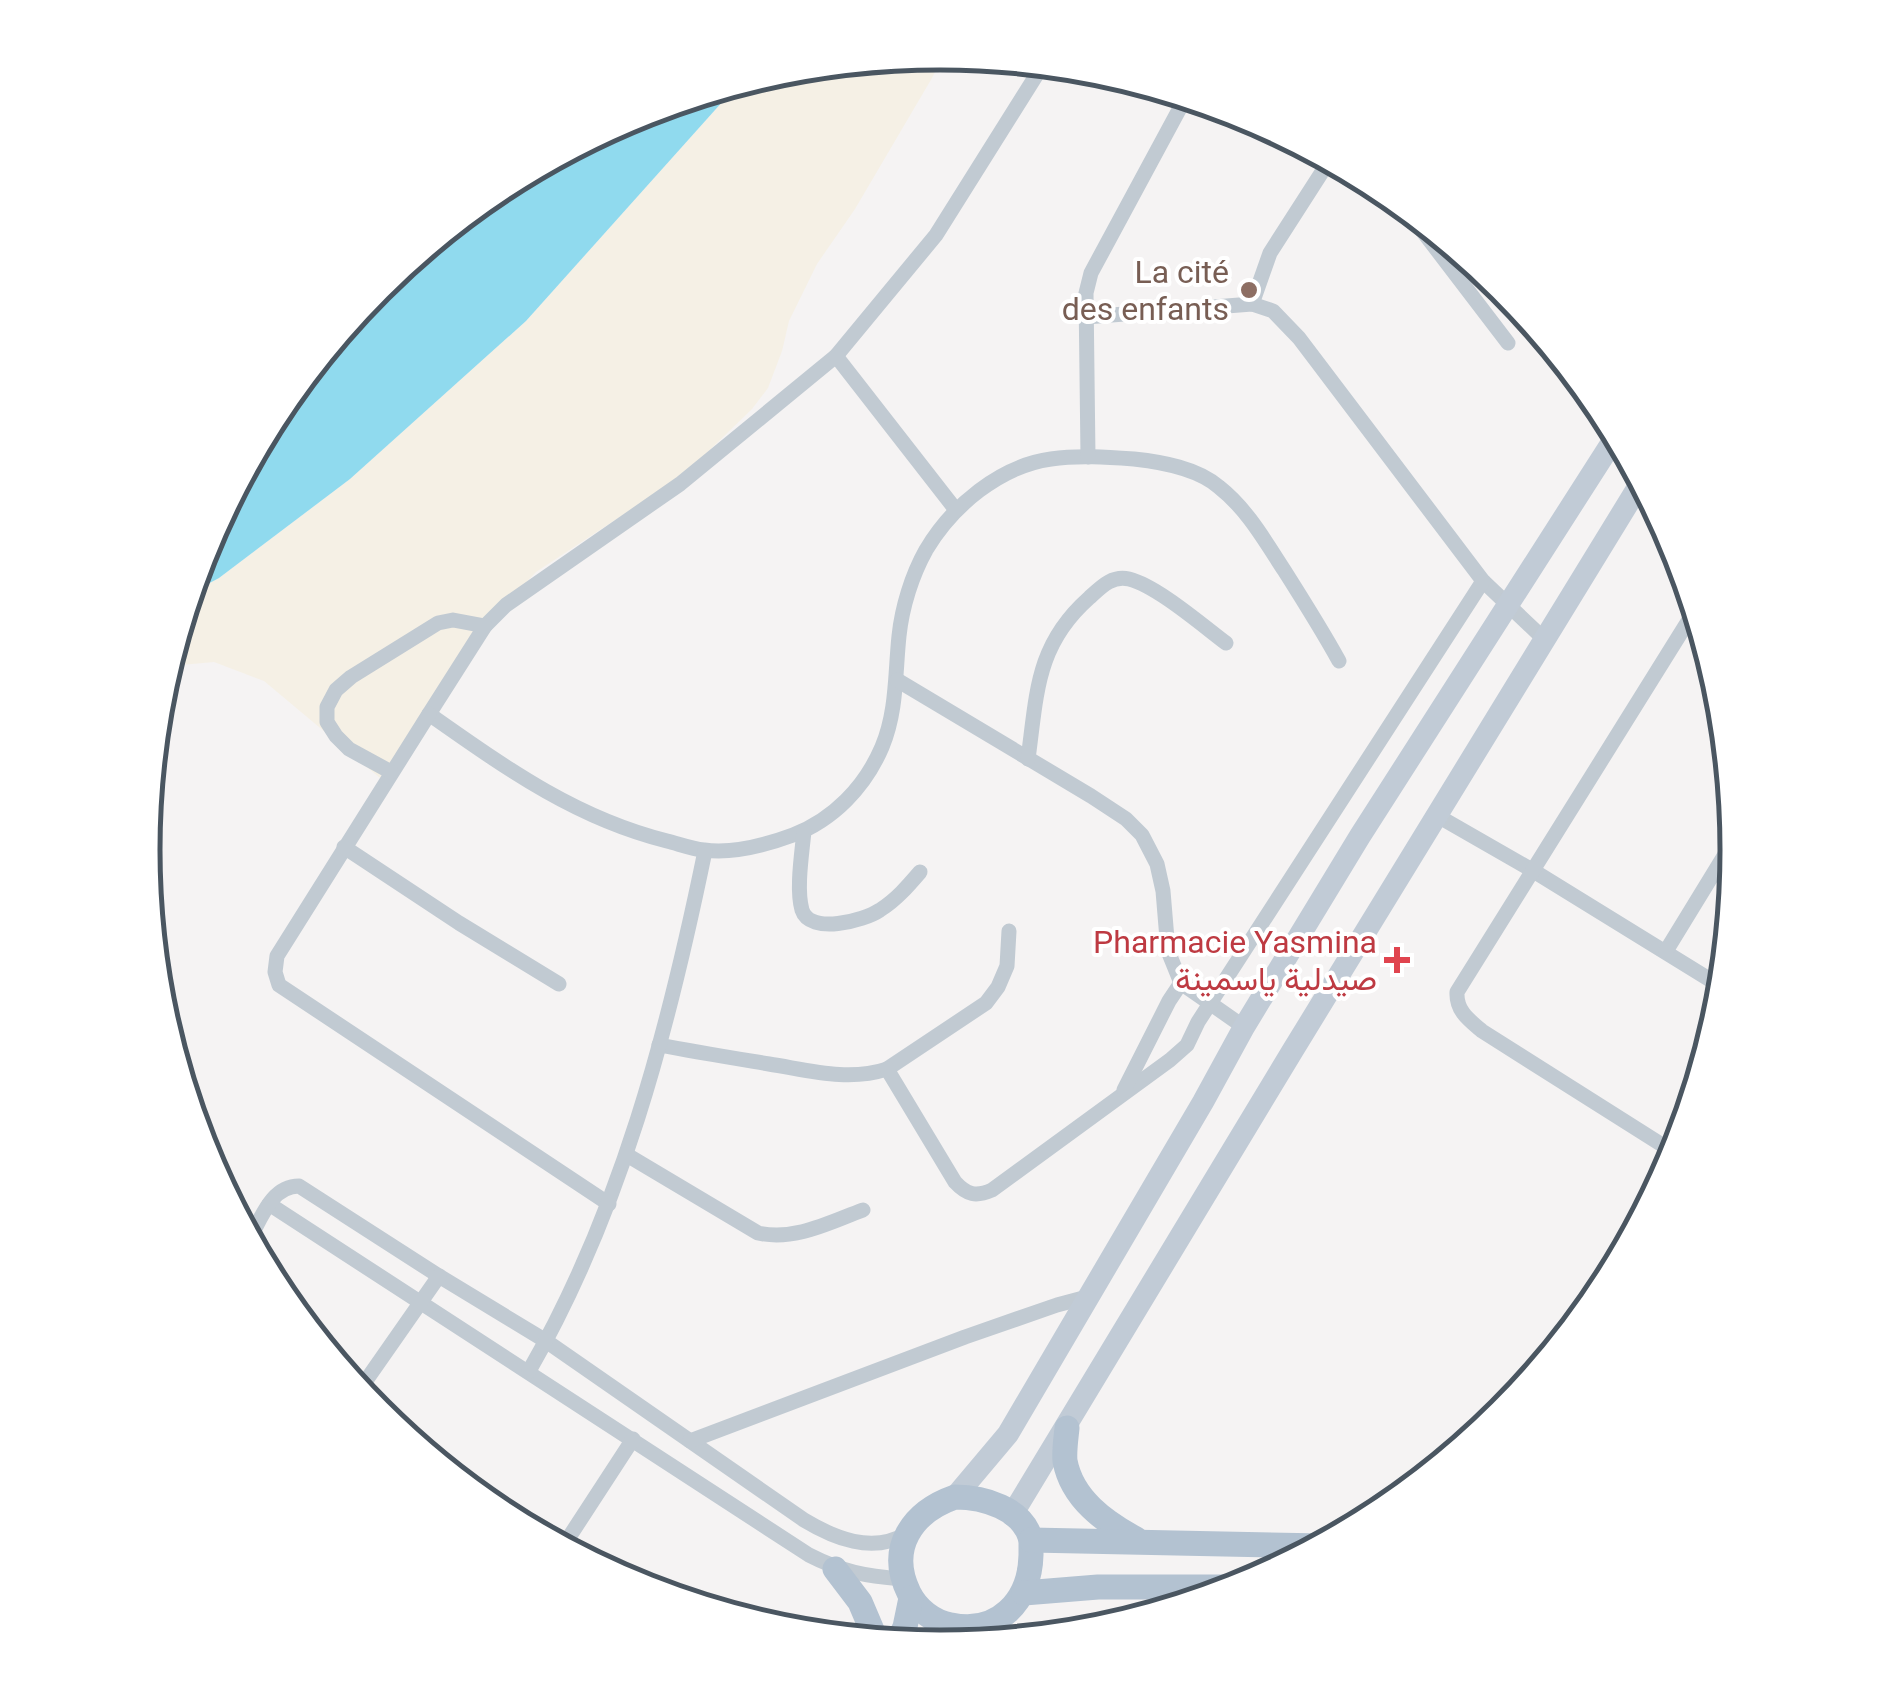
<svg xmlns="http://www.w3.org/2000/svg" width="1882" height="1701" viewBox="0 0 1882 1701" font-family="Roboto,Vazirmatn,sans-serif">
  <rect width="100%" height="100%" fill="#f5f3f3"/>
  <polygon fill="#f5f0e5" points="944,53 932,78 855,209 817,264 789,321 782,351 768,388 752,409 685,474 536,572 496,614 380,778 264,681 214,662 181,665 166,669 189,594 219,578 350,479 526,321 741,81 786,68"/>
  <polygon fill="#90daee" points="741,81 526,321 350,479 219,578 189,594 204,545 278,407 377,286 498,187 636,113"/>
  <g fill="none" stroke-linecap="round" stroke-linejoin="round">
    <polyline stroke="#7ad0a6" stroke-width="4" stroke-dasharray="8 5" stroke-linecap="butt" points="193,582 201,587"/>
    <g stroke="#c1cad2" stroke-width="15">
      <path d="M 1044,63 L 936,235 L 836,356 L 680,484 L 506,605 L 485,626 L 429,714 C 506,768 575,818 667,841 C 679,844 692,849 704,850 C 733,854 766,845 793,835 C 833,820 865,787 882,747 C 897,711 895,674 899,636 C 902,607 912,575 926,550 C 952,506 1000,466 1051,459 C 1078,455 1107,457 1134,459 C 1162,462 1197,468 1219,487 C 1247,509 1265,541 1284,570 C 1303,600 1322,630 1339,661"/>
      <polyline points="1395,195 1508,343"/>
      <polyline points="1252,304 1270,253 1331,158"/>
      <polyline points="1086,317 1252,304 1273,311 1299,338 1483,581 1544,639"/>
      <polyline points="836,356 956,510"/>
      <polyline points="1088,457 1086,293 1091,273 1187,95"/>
      <polyline points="897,680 1091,796 1126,819 1142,835 1157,864 1163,891 1168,951 1181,983 1244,1027"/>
      <polyline points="429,714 277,956 275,972 279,985 609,1204"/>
      <path d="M 1028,759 C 1037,693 1036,645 1089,598 C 1101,587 1112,575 1129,579 C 1157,586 1202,625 1226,643"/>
      <polyline points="391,772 349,749 336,736 327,722 327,707 336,690 351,677 438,623 453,620 485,626"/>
      <polyline points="1436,815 1532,870 1725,989"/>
      <path d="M 804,831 C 802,853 796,889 802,910 C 810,935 864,921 880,910 C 896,900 908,886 920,872"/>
      <polyline points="344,847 459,923 559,984"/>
      <polyline points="1666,951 1737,835"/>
      <path d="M 659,1045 C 696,1052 733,1058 769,1064 C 808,1070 848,1082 887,1069 L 986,1003 L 998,987 L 1007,966 L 1009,931"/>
      <path d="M 887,1069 L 955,1182 C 967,1195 976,1197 992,1190 L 1170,1060 L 1187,1045 L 1198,1022 L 1483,581"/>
      <polyline points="1124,1090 1169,1001 1181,983"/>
      <path d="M 627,1155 L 758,1233 C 795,1241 828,1223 863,1210"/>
      <path d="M 1678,1155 L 1482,1031 C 1469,1020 1456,1011 1457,992 L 1697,607"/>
      <path d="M 269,1204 L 809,1555 C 842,1572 866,1576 902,1579"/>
      <path d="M 249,1240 C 261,1219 271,1186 299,1186 L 439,1276 L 546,1341 L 804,1520 C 834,1538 872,1554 906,1534"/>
      <path d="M 529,1371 C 621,1211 668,1031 705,851"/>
      <polyline points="358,1392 439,1276"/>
      <polyline points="690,1441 965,1337 1057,1305 1087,1297"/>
      <polyline points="562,1548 633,1439"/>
    </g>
    <g stroke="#c1cbd6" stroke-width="22">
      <polyline points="955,1497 1008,1434 1203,1102 1244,1027 1360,836 1618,433"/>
      <polyline points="1012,1515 1293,1050 1643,479"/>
    </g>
    <g stroke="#b3c2d1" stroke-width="25">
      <path d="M 1067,1428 C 1066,1438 1064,1451 1065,1461 C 1072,1499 1105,1522 1136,1539"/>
      <path d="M 955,1497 C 983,1497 1023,1508 1031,1540 C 1031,1541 1031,1554 1031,1555 C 1030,1601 998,1635 951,1625 C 933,1622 917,1609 909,1593 C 887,1548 912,1512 955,1497 Z"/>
      <polyline points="1031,1540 1324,1546"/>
      <polyline points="835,1569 860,1602 877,1642"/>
      <polyline points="1024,1593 1098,1587 1247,1587"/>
      <polyline points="897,1644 905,1627 911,1598"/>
    </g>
  </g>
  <circle fill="#8d6e63" stroke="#fff" stroke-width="4" cx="1249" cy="290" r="10"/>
  <path fill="#e0444e" stroke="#fff" stroke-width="4" d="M1392 945h10v10h10v10h-10v10h-10v-10h-10v-10h10z"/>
  <g text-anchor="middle" stroke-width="8" stroke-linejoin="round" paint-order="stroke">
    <g font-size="32" fill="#785e54" stroke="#fff" text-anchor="end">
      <text x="1229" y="283">La cité<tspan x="1229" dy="37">des enfants</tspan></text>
    </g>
    <g font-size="32" fill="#be3a42" stroke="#fff" text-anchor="end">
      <text x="1377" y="953">Pharmacie Yasmina<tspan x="1377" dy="37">صيدلية ياسمينة</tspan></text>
    </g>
  </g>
  <path d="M0 0H1882V1701H0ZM160 850a780 780 0 1 1 1560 0a780 780 0 1 1-1560 0Z" fill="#fff" fill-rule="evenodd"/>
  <path fill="none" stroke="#4a5661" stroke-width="5" d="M160 850a780 780 0 1 1 1560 0a780 780 0 1 1-1560 0Z"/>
</svg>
